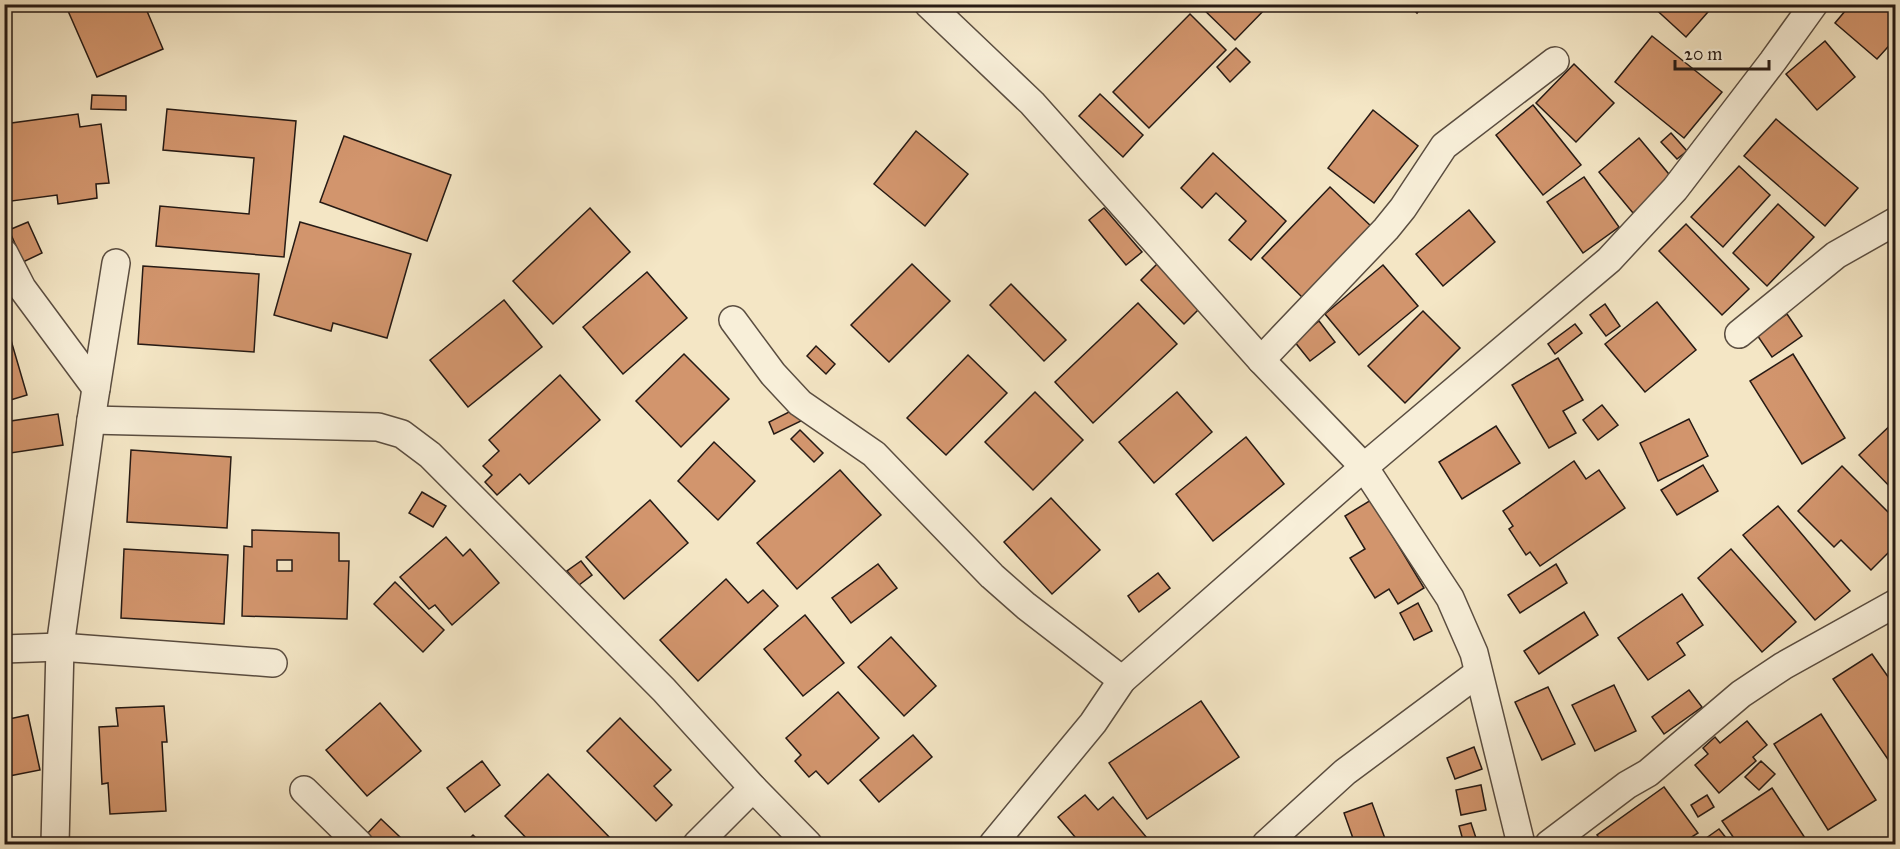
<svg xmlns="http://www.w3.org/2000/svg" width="1900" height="849" viewBox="0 0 1900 849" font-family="'IM FELL Great Primer',serif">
  <rect width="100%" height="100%" fill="#f4e6c5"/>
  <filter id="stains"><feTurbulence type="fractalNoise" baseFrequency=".00333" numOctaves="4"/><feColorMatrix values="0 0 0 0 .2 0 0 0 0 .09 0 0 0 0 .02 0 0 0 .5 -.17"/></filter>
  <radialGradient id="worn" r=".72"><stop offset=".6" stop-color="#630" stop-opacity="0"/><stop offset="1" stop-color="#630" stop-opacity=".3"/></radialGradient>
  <g fill="#d2956d" stroke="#261a14" stroke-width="1.5" fill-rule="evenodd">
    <polygon points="65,4 144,4 163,49 97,77"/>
    <polygon points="1198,4 1270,4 1235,40"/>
    <polygon points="1408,4 1424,4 1417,13"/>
    <polygon points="1650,4 1715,4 1686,37"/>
    <polygon points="1851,4 1896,4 1896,38 1877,59 1835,23"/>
    <polygon points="1190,14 1226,50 1149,128 1113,92"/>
    <polygon points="1652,36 1722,92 1684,138 1615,82"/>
    <polygon points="1825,41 1855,77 1817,110 1786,74"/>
    <polygon points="1236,48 1250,62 1230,82 1217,67"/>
    <polygon points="1574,64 1614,103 1576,142 1536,103"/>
    <polygon points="1100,94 1143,135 1123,157 1079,116"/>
    <polygon points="92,95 126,96 126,110 91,109"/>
    <polygon points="1533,105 1581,165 1543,195 1496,135"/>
    <polygon points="167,109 296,121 284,257 156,246 160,206 249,214 254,158 163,150"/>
    <polygon points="1373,110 1418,146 1374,203 1328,168"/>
    <polygon points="78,114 80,127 101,124 109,183 96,184 97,198 58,204 57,195 4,202 4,124"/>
    <polygon points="1776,119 1858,188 1825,226 1744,156"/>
    <polygon points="916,131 968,174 925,226 874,184"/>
    <polygon points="1671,133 1687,151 1677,159 1661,142"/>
    <polygon points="344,136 451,175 427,241 320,202"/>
    <polygon points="1639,138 1673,179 1633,213 1599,172"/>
    <polygon points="1213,153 1286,221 1251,260 1229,240 1246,221 1216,193 1202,208 1181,188"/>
    <polygon points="1739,166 1770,195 1723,247 1691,217"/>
    <polygon points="1584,177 1619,227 1583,253 1547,202"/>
    <polygon points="1330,187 1374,229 1305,300 1262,258"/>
    <polygon points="1778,204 1814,237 1767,286 1733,253"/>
    <polygon points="590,208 630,252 553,324 513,281"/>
    <polygon points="1104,208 1142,252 1126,265 1089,220"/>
    <polygon points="1469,210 1495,242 1443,286 1416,254"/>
    <polygon points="28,222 42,253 23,262 9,230"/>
    <polygon points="300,222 411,254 387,338 333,323 331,331 274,315"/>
    <polygon points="1686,224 1749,289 1722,315 1659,251"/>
    <polygon points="1158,263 1201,307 1184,324 1141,280"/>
    <polygon points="912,264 950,301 889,362 851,325"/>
    <polygon points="1383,265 1418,306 1359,355 1325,314"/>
    <polygon points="143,266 259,274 254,352 138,344"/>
    <polygon points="647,272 687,318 623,374 583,327"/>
    <polygon points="1011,284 1066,340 1044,361 990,305"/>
    <polygon points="504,300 542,347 468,407 430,360"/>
    <polygon points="1657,302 1696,350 1645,392 1605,344"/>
    <polygon points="1138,303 1177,344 1093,423 1055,382"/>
    <polygon points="1605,304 1620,326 1606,336 1590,315"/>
    <polygon points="1423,311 1460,348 1405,403 1368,366"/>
    <polygon points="1787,314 1802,336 1772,357 1757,335"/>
    <polygon points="1319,321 1335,342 1310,361 1294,341"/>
    <polygon points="1575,324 1582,333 1555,354 1548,344"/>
    <polygon points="8,330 27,395 4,402 4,331"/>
    <polygon points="816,346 835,364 826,374 807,356"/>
    <polygon points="684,354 729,399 681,447 636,401"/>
    <polygon points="1793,354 1845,438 1802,464 1750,381"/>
    <polygon points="968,355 1007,393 946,455 907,418"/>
    <polygon points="1558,358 1583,400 1563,411 1576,433 1549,448 1512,385"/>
    <polygon points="560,375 600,420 529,484 520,474 497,495 485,482 492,475 483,466 499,451 489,440"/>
    <polygon points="1035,392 1083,440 1033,490 985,442"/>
    <polygon points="1177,392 1212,432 1154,483 1119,442"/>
    <polygon points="1602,405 1618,425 1598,440 1583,420"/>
    <polygon points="795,409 801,421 774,434 769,422"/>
    <polygon points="58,414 63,445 4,454 4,422"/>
    <polygon points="1689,419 1708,456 1658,481 1640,443"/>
    <polygon points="1896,420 1896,493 1859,455"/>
    <polygon points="1496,426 1520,463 1462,499 1439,462"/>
    <polygon points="800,430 823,453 814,462 791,439"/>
    <polygon points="1246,437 1284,484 1213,541 1176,494"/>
    <polygon points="714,442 755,481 718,520 678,481"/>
    <polygon points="131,450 231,457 227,528 127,522"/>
    <polygon points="1574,461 1586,479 1599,470 1625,508 1540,566 1530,552 1526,555 1509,529 1513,526 1503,511"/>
    <polygon points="1703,465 1718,491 1677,515 1661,490"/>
    <polygon points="1842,466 1896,520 1896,545 1871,570 1841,540 1834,547 1798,511"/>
    <polygon points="840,470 881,515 797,589 757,543"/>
    <polygon points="422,492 446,506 433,527 409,513"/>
    <polygon points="1051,498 1100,550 1052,594 1004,542"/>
    <polygon points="650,500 688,543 624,599 586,557"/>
    <polygon points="1371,500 1424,588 1398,604 1389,589 1375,598 1350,558 1365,549 1345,516"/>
    <polygon points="1778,506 1850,591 1815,620 1743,535"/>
    <path d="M 252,530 L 339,533 L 339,561 L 349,561 L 347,619 L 242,616 L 244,546 L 252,547 ZM 277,560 L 292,560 L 292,571 L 277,571 Z"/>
    <polygon points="446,537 463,556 470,549 499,583 452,625 435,605 429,609 400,577"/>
    <polygon points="124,549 228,555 224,624 121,618"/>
    <polygon points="1731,549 1796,622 1762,652 1698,578"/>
    <polygon points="581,561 592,575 579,585 567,571"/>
    <polygon points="878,564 897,588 851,623 832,598"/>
    <polygon points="1556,564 1567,583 1520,613 1508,595"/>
    <polygon points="1158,573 1170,588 1139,612 1128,596"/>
    <polygon points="726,579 748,603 763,590 778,606 698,681 660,640"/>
    <polygon points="395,582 444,630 423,652 374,604"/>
    <polygon points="1682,594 1703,625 1677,643 1685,655 1648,680 1618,638"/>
    <polygon points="1418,603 1432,631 1414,640 1400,613"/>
    <polygon points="1584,612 1598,635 1539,674 1524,651"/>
    <polygon points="805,615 844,663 803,696 764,649"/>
    <polygon points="1896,635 1896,650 1889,639"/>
    <polygon points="891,637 936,686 904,716 858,667"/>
    <polygon points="1872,654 1896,688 1896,771 1833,679"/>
    <polygon points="1614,685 1636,731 1595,751 1572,705"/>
    <polygon points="1548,687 1575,744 1542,760 1515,702"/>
    <polygon points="1689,690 1702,707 1664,734 1652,717"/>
    <polygon points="838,692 879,738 828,784 816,771 809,777 795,761 801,755 786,738"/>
    <polygon points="1201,701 1239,757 1147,819 1109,763"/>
    <polygon points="380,703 421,751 367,796 326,750"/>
    <polygon points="164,706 167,742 162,742 166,811 110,814 108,783 102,784 99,727 118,726 116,708"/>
    <polygon points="1821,714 1876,800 1828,830 1774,744"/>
    <polygon points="28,715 40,770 4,777 4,720"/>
    <polygon points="620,718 671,770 654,786 672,805 656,821 587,751"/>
    <polygon points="1747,721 1767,745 1753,757 1756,761 1719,793 1695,765 1708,754 1703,748 1715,737 1720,743"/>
    <polygon points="913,735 932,757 879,802 860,780"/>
    <polygon points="1474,747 1482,769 1455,779 1447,758"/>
    <polygon points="482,761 500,785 465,812 447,788"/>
    <polygon points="1761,761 1775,774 1759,790 1745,777"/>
    <polygon points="548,774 614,842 612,844 532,844 505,816"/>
    <polygon points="1481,785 1486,810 1461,815 1456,790"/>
    <polygon points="1664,787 1698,833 1681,844 1604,844 1597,835"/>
    <polygon points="1772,788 1809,844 1738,844 1722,821"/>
    <polygon points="1085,795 1098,810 1113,797 1152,844 1081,844 1058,817"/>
    <polygon points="1707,795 1714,807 1698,817 1691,805"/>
    <polygon points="1372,803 1387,844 1355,844 1344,813"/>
    <polygon points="381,819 400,837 393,844 375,844 365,836"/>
    <polygon points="1471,823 1478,844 1464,844 1459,826"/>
    <polygon points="1719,829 1731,844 1705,844 1702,841"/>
    <polygon points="473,835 482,844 464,844"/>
    <polygon points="278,838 293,844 275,844"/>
  </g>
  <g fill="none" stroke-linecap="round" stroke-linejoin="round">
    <g stroke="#5a4d40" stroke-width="30">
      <g id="street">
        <polyline points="928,4 1032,103 1261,360 1364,467 1450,598 1474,653 1521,844"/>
        <polyline points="4,253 22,288 96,388"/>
        <polyline points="733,320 773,374 800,403 874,454 992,576 1026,606 1122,680"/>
        <polyline points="1739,334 1836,255 1896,221"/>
        <polyline points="1261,360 1386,229 1403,208 1444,146 1555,61"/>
        <polyline points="91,420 378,427 402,434 430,455 664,690 753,788 808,844"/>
        <polyline points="4,649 60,647 273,663"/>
        <polyline points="304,790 359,844"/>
        <polyline points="55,844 60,647 91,420 116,263"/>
        <polyline points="697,844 753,788"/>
        <polyline points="993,844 1093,723 1122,680 1364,467 1609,260 1675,189 1773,61 1814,4"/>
        <polyline points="1266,844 1345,772 1478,673"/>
        <polyline points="1549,844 1627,785 1648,773 1741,694 1783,666 1896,603"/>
      </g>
    </g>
    <use href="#street" stroke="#f8efd9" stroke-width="27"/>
  </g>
  <rect width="1900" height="849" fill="none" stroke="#f4e6c5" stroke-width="24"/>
  <rect x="6" y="6" width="1888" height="837" fill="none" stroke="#261a14" stroke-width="3"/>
  <rect x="12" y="12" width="1876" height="825" fill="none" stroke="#261a14" stroke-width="1.5"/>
  <path d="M1675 60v9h94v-9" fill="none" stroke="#261a14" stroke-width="3"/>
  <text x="1684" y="60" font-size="18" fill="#261a14" stroke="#f8efd9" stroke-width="4.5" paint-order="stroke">20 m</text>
  <rect width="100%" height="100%" filter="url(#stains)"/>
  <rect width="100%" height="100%" fill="url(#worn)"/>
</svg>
